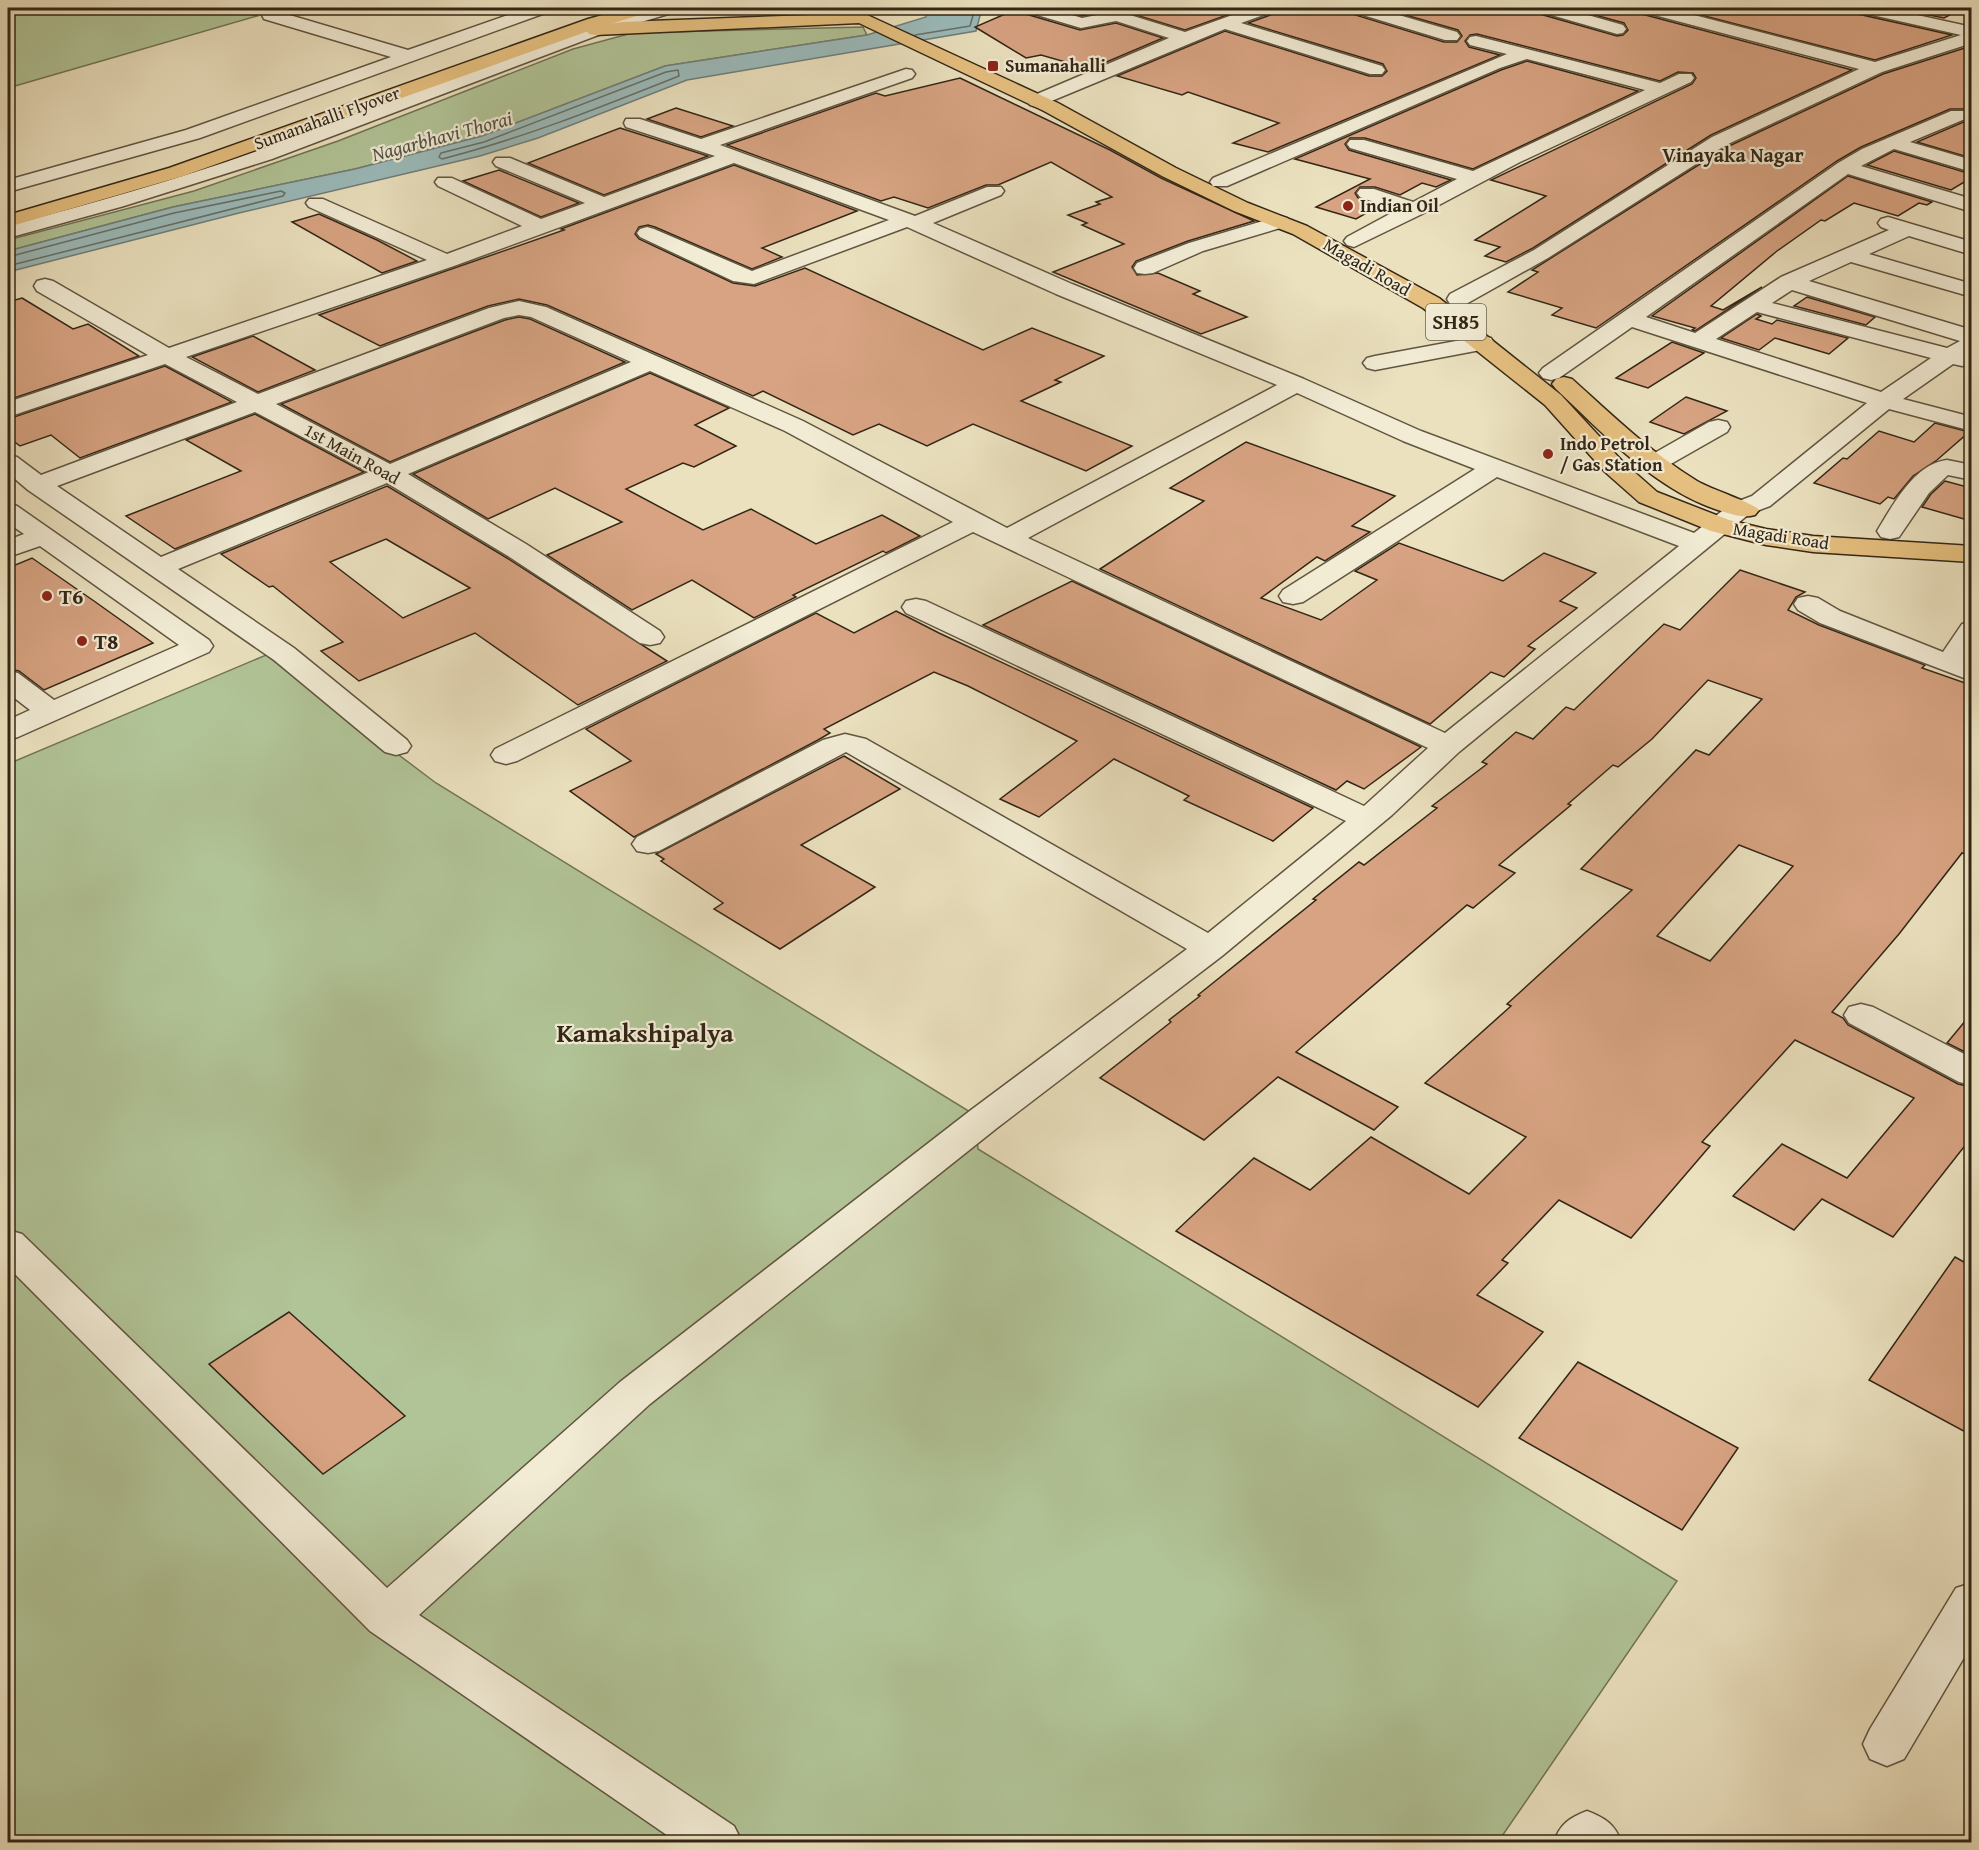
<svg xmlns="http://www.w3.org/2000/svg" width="1979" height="1850" viewBox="0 0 1979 1850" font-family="'Gentium Book Plus',serif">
  <rect width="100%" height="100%" fill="#ebe1bf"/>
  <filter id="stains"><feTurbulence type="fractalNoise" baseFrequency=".00333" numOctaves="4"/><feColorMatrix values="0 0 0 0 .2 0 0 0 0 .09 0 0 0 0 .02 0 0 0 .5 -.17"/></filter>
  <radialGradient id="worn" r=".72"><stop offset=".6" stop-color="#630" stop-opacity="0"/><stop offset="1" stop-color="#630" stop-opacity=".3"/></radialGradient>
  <g fill="#b1c497" stroke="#727556" stroke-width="1.5">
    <polygon points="8,8 230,8 257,16 8,88"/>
    <polygon points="863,27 867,35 665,66 482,136 355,169 173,207 8,251 8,240 194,191 338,141 573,49 632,33"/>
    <polygon points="266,655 436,783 975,1115 978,1149 1677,1581 1498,1842 8,1842 8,764"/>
  </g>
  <polygon fill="#9bbbbb" stroke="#717f79" stroke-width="1.5" points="927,8 982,8 976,31 687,80 538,138 480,156 239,213 8,272 8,251 173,207 355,169 482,136 665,66 867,35 926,17"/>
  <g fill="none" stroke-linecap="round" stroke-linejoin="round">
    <g stroke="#677068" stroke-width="1.5">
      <polyline points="915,35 970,26 975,8"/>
      <path d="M 678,70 L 679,76 C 601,107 524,138 442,159 L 439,157 L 441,153 L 484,142 L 666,72 Z"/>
      <polyline points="8,257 174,213 281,191 285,193 283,196 8,266"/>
    </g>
  </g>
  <g fill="#d7a382" stroke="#332616" stroke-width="1.5" fill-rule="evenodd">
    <polygon points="1019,8 1023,8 1026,14 1080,30 1116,23 1163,38 1090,69 1041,55 1026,58 975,27"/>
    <polygon points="1055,8 1080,8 1096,13 1082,16"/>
    <polygon points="1134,8 1247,8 1185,30 1123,11"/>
    <polygon points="1276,8 1349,8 1352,14 1444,42 1457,42 1462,36 1458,30 1381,8 1537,8 1540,14 1617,36 1623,35 1628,30 1624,23 1569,8 1639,8 1642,14 1852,70 1711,135 1533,248 1506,262 1485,256 1500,247 1475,240 1546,196 1491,180 1692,84 1696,78 1693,73 1678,72 1660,81 1477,34 1470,35 1465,41 1469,47 1500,55 1268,152 1233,143 1279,123 1188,92 1182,95 1117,76 1225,31 1369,76 1382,76 1387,71 1383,64 1248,23 1273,14"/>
    <polygon points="1674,8 1855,8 1858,14 1952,35 1875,60"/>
    <polygon points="1893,8 1963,8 1944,18"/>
    <polygon points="1971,46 1971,158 1917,142 1966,121 1969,114 1965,109 1950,109 1861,147 1837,161 1596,328 1552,315 1562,308 1508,292 1538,272 1532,270 1727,147 1883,74"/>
    <polygon points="1527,61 1638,91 1473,169 1365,138 1350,138 1345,144 1349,150 1451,180 1436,187 1422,183 1400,195 1375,187 1360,187 1355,193 1358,198 1379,206 1356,219 1316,207 1370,179 1295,159 1501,70"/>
    <polygon points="960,78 1110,150 1161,178 1254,221 1188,241 1136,261 1132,267 1137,275 1158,273 1200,291 1193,294 1247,317 1201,334 1053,272 1124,244 1082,225 1087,223 1068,215 1100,204 1096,202 1112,197 1051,162 998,185 986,185 928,208 894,197 881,201 727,145 876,93 885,96"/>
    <polygon points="676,108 733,126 701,137 647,119"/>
    <polygon points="620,128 708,156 604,195 528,163"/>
    <polygon points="1894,151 1971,174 1971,178 1951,190 1867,165"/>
    <polygon points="734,165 857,211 762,248 782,257 752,269 655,227 648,225 639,227 635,234 639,239 733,283 755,286 805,268 983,350 1032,328 1104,356 1055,380 1061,382 1021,401 1132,446 1086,471 973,424 927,446 879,424 853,435 763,391 753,396 547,305 519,299 488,306 380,346 319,315 564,230 561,229"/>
    <polygon points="499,170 579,203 541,217 463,181"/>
    <polygon points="1848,176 1932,202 1927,205 1919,203 1898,216 1854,203 1825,221 1821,220 1777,251 1711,306 1723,310 1762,287 1695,331 1692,330 1695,328 1652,316"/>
    <polygon points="319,214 377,240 417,261 382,273 292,222"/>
    <polygon points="1807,297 1875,317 1866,325 1794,306"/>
    <polygon points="22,298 73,329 88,324 139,356 8,400 8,302"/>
    <polygon points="1757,314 1761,316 1756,319 1772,324 1777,320 1848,338 1829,354 1775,338 1759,350 1721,338"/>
    <polygon points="519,317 530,319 625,362 390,462 281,404 505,320"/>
    <polygon points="253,336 315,370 258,392 192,357"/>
    <polygon points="1672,342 1704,353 1648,388 1616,378"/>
    <polygon points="165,366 232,402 80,458 51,435 20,446 8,437 8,419"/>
    <polygon points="650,373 729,408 695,425 736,446 694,467 683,463 626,489 703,530 751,509 816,544 882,515 920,536 886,553 883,551 793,595 796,597 754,618 692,580 632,610 547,555 622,522 555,488 488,519 413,474"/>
    <polygon points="1686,397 1727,411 1684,434 1650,422"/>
    <polygon points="255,414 364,472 175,549 126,516 241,471 186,440"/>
    <polygon points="1935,423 1969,432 1937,460 1913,476 1894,499 1888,497 1880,504 1814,483 1843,458 1847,459 1879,431 1914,442"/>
    <polygon points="1246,442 1395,496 1352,526 1370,532 1325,561 1317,557 1261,598 1321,620 1377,580 1355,571 1399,543 1503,581 1544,553 1596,573 1560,601 1577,608 1528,646 1535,649 1504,677 1491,672 1430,724 1100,569 1204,501 1170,488"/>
    <polygon points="1945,481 1971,488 1971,521 1922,507 1931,494"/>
    <path d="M 387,486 L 507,558 L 667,661 L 578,705 L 475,633 L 359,681 L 321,651 L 343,642 L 273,586 L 269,587 L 221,554 ZM 386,539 L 470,588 L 403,618 L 330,562 Z"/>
    <polygon points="32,558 94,601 153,643 44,690 19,671 8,669 8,568"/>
    <path d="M 1740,570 L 1805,592 L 1796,597 L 1788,610 L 1819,625 L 1925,665 L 1922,668 L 1971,685 L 1971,856 L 1962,853 L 1899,934 L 1832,1012 L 1843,1018 L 1848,1025 L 1958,1084 L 1971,1087 L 1971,1138 L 1893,1237 L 1822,1199 L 1794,1230 L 1733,1196 L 1782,1144 L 1847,1178 L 1914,1098 L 1795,1040 L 1702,1142 L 1710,1146 L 1631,1238 L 1559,1200 L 1502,1260 L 1508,1263 L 1477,1295 L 1543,1332 L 1478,1407 L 1176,1231 L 1254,1158 L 1310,1190 L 1371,1137 L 1469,1194 L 1526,1137 L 1425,1083 L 1511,1006 L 1507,1004 L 1632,890 L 1581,869 L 1696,750 L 1709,755 L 1762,699 L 1708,680 L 1652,739 L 1618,767 L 1613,765 L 1568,804 L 1571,805 L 1499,865 L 1515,873 L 1473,908 L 1467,905 L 1296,1052 L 1398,1107 L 1374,1130 L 1278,1077 L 1204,1140 L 1100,1078 L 1171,1022 L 1169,1020 L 1200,996 L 1198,995 L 1316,900 L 1313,899 L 1359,862 L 1364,865 L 1437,808 L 1432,806 L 1487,764 L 1482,762 L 1516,732 L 1533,739 L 1566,707 L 1574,710 L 1664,624 L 1680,630 ZM 1739,845 L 1793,866 L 1710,961 L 1657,936 Z"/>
    <polygon points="1072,581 1421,747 1364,789 1347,781 1336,790 983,625"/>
    <polygon points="896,611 939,633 1313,808 1273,841 1184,800 1189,796 1114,759 1039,817 1000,799 1077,741 968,686 934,672 824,729 830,733 818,740 634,837 570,791 631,761 586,729 816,613 854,633"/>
    <polygon points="844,756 900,789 801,845 875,887 780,949 714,909 723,903 661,861 664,859 656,854"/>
    <polygon points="1971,1014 1971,1055 1947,1043"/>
    <polygon points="1955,1257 1971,1266 1971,1435 1869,1380"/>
    <polygon points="289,1312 405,1416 323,1474 209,1364"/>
    <polygon points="1578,1362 1738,1448 1682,1530 1519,1438"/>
  </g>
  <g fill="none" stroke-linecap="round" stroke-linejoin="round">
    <g stroke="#615540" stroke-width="3">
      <g id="minor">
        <polygon points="528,8 550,8 548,12 200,138 8,192 8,180 186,130 391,57 264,19 262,15 264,11 276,11 408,50"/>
        <path d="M 653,8 L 677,8 L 675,12 L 601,34 L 272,159 L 124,206 L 8,238 L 8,226 C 92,203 177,180 260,150 C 391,103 519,47 653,8 Z"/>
        <polygon points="1025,8 1049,8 1082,18 1117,11 1185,32 1252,8 1274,8 1272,12 1241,23 1382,66 1385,70 1382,74 1370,74 1225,29 1037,107 1030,105 1028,101 1030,97 1169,38 1116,21 1081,28 1027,12"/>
        <polygon points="1351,8 1375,8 1457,32 1460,36 1457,40 1445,40 1353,12"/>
        <polygon points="1539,8 1563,8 1623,25 1626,29 1623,33 1617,34 1541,12"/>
        <polygon points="1641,8 1667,8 1875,62 1961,35 1859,12 1857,8 1885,8 1972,27 1972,43 1882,72 1726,145 1548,258 1466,304 1458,306 1450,304 1447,299 1450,294 1534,250 1712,137 1859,69 1643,12"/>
        <polygon points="1476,36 1660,83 1679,74 1691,74 1694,78 1691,82 1520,162 1422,214 1354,247 1347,245 1344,241 1347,237 1397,210 1360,197 1357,193 1360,189 1374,189 1413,202 1457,179 1350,148 1347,144 1350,140 1364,140 1473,171 1645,90 1527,59 1500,68 1227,186 1213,186 1210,182 1213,178 1507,54 1470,45 1467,41 1470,37"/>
        <path d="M 906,69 L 912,70 L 915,74 L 912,78 L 720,145 L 915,216 L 987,187 L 1001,187 L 1004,191 L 1001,195 L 933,223 L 1072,284 L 1304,379 L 1421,431 L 1694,533 L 1731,504 L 1752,496 L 1867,403 L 1632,327 L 1559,378 L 1551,380 L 1543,378 L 1539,373 L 1543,368 L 1838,163 L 1862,149 L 1951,111 L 1965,111 L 1967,115 L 1965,119 L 1910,142 L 1972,160 L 1972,172 L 1894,149 L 1861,166 L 1972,199 L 1972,212 L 1848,174 L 1646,317 L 1695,333 L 1781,277 L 1889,230 L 1881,227 L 1878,223 L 1881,219 L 1888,217 L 1972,242 L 1972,255 L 1909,236 L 1869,254 L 1972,284 L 1972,297 L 1851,262 L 1809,281 L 1972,330 L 1970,364 L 1962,366 L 1953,364 L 1903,399 L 1972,417 L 1972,431 L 1889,409 L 1770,506 L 1749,514 L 1459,752 L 1392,815 L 1222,956 L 997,1128 L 650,1404 L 419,1615 L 734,1826 L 742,1842 L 677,1842 L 370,1631 L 8,1267 L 8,1230 L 22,1234 L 387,1588 L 620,1382 L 971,1110 L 1187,949 L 846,752 L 659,851 L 648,853 L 637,851 L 632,844 L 637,837 L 823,740 L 845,734 L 866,739 L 1208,933 L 1346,821 L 906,613 L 902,607 L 906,601 L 916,599 L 926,601 L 1364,806 L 1428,748 L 973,532 L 517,761 L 506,764 L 495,761 L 491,755 L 495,749 L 953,522 L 785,431 L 650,371 L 408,474 L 526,544 L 660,631 L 664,637 L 660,643 L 650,645 L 640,643 L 508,556 L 387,483 L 178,569 L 294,648 L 407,740 L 411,746 L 407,752 L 396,755 L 385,752 L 274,660 L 28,490 L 8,473 L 8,455 L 17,457 L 41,475 L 237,402 L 165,364 L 8,417 L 8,402 L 148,355 L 37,291 L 34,286 L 37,281 L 45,279 L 53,281 L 169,348 L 427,260 L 309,207 L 306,203 L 309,199 L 323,199 L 447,254 L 522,226 L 438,186 L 435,182 L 438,178 L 452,178 L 541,219 L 585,203 L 496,166 L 493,162 L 496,158 L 510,158 L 604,197 L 715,156 L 626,127 L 624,123 L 626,119 L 640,119 L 701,139 ZM 734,163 L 889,220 L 752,271 L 654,229 L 647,227 L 640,229 L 637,233 L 640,237 L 733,281 L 754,284 L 907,227 L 1056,294 L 1277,385 L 1007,528 L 803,421 L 546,307 L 519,301 L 489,308 L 258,394 L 186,357 L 454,266 ZM 1792,290 L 1960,341 L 1947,348 L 1772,303 ZM 1757,312 L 1931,358 L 1881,392 L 1716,339 ZM 519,315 L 531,317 L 631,362 L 390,464 L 276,404 L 504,318 ZM 1297,393 L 1403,441 L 1475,469 L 1283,590 L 1279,596 L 1283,602 L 1293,604 L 1303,602 L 1497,477 L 1679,546 L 1445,733 L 1028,538 ZM 255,412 L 369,472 L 161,557 L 57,486 Z"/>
        <polygon points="1280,216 1287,218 1290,222 1287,226 1203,251 1153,273 1145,274 1137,273 1134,268 1137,263 1189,243"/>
        <polygon points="1483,336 1491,338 1494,343 1491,348 1375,370 1367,368 1363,363 1367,358 1375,356"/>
        <polygon points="1718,420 1727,422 1730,427 1727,432 1662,469 1653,471 1644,469 1641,464 1644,459 1709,422"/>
        <path d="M 1947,460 L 1972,465 L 1972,480 L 1948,475 L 1929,493 L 1899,537 L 1890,539 L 1881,537 L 1877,531 C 1893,505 1914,464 1947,460 Z"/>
        <polygon points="8,503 17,506 209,640 213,646 209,652 18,737 8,740 8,720 30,710 8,693 8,671 18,673 54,700 179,645 40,546 8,557 8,540 24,534 8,523"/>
        <polygon points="1808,596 1818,598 1840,611 1943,652 1962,624 1972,622 1972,652 1966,660 1972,663 1972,681 1820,623 1798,610 1794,604 1798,598"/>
        <polygon points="1861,1004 1873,1007 1972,1058 1972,1085 1959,1082 1849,1023 1844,1015 1849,1007"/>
        <polygon points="1972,1583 1972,1644 1904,1759 1887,1766 1870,1759 1863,1744 1870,1729 1956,1588"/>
        <path d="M 1587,1811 C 1605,1818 1615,1824 1621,1842 L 1554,1842 C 1560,1824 1569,1818 1587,1811 Z"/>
      </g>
    </g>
    <g stroke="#332616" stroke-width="3">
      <g id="major">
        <polygon points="832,8 852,8 1058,103 1176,168 1248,203 1307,226 1439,298 1561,395 1623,462 1657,492 1729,520 1766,529 1813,536 1972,546 1972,562 1813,552 1766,545 1711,531 1639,502 1605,472 1545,405 1423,308 1293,234 1234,211 1162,176 1044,111 859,23 595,35 589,34 586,30 589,26 623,22 839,14"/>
        <path d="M 1564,377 L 1572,379 C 1612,415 1651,453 1697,481 C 1710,489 1754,503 1759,510 L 1755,515 C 1744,518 1735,515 1724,512 C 1657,492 1605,435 1556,389 L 1552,384 L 1556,379 Z"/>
      </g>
    </g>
    <g stroke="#332616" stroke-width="3">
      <polygon id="highway" points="628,8 652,8 650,12 600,27 183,176 8,227 8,215 169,168 588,19"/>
    </g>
    <use href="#minor" fill="#f2ecd5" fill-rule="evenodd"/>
    <use href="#major" fill="#e6c080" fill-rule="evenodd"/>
    <use href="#highway" fill="#e6c080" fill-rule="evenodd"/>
  </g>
  <g fill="#8f2418" stroke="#f2ecd5" stroke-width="2">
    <rect x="987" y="60" width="12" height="12" rx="3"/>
    <circle cx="1348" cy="206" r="6"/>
    <circle cx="1548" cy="454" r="6"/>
    <circle cx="47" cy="596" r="6"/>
    <circle cx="82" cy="641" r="6"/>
  </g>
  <g text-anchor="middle" stroke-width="4.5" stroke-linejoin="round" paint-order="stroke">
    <g font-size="18" font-weight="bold" fill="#332616" stroke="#f2ecd5" text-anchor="start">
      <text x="1005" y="72">Sumanahalli</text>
      <text x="1360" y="212">Indian Oil</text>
      <text x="1560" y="450">Indo Petrol<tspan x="1560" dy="21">/ Gas Station</tspan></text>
    </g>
    <g font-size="18" fill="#332616" stroke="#f2ecd5">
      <text transform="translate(327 118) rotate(-20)" y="6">Sumanahalli Flyover</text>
      <text transform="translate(1367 267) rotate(30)" y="6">Magadi Road</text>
      <text transform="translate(352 454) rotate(29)" y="6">1st Main Road</text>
      <text transform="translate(1781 536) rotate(9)" y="6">Magadi Road</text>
    </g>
    <g font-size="20" font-style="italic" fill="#525348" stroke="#f2ecd5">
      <text transform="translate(442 136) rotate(-15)" y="7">Nagarbhavi Thorai</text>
    </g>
    <g font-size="20" font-weight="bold" fill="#332616" stroke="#f2ecd5">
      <text x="1733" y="162">Vinayaka Nagar</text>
    </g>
    <rect fill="#f2ecd5" stroke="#6c614f" stroke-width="1.5" x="1426" y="304" width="60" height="36" rx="4.5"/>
    <g font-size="21" font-weight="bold" fill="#332616">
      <text x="1456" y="329">SH85</text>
    </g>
    <g font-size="22" font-weight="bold" fill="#332616" stroke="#f2ecd5" text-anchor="start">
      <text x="59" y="604">T6</text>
      <text x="94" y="649">T8</text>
    </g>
    <g font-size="26" font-weight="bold" fill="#332616" stroke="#f2ecd5">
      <text x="645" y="1042">Kamakshipalya</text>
    </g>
  </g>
  <rect width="1979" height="1850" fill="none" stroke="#ebe1bf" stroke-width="30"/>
  <rect x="9" y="9" width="1961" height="1832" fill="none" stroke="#332616" stroke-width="3"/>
  <rect x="15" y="15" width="1949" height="1820" fill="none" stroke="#332616" stroke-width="1.5"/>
  <rect width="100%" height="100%" filter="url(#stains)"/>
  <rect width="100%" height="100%" fill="url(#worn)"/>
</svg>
